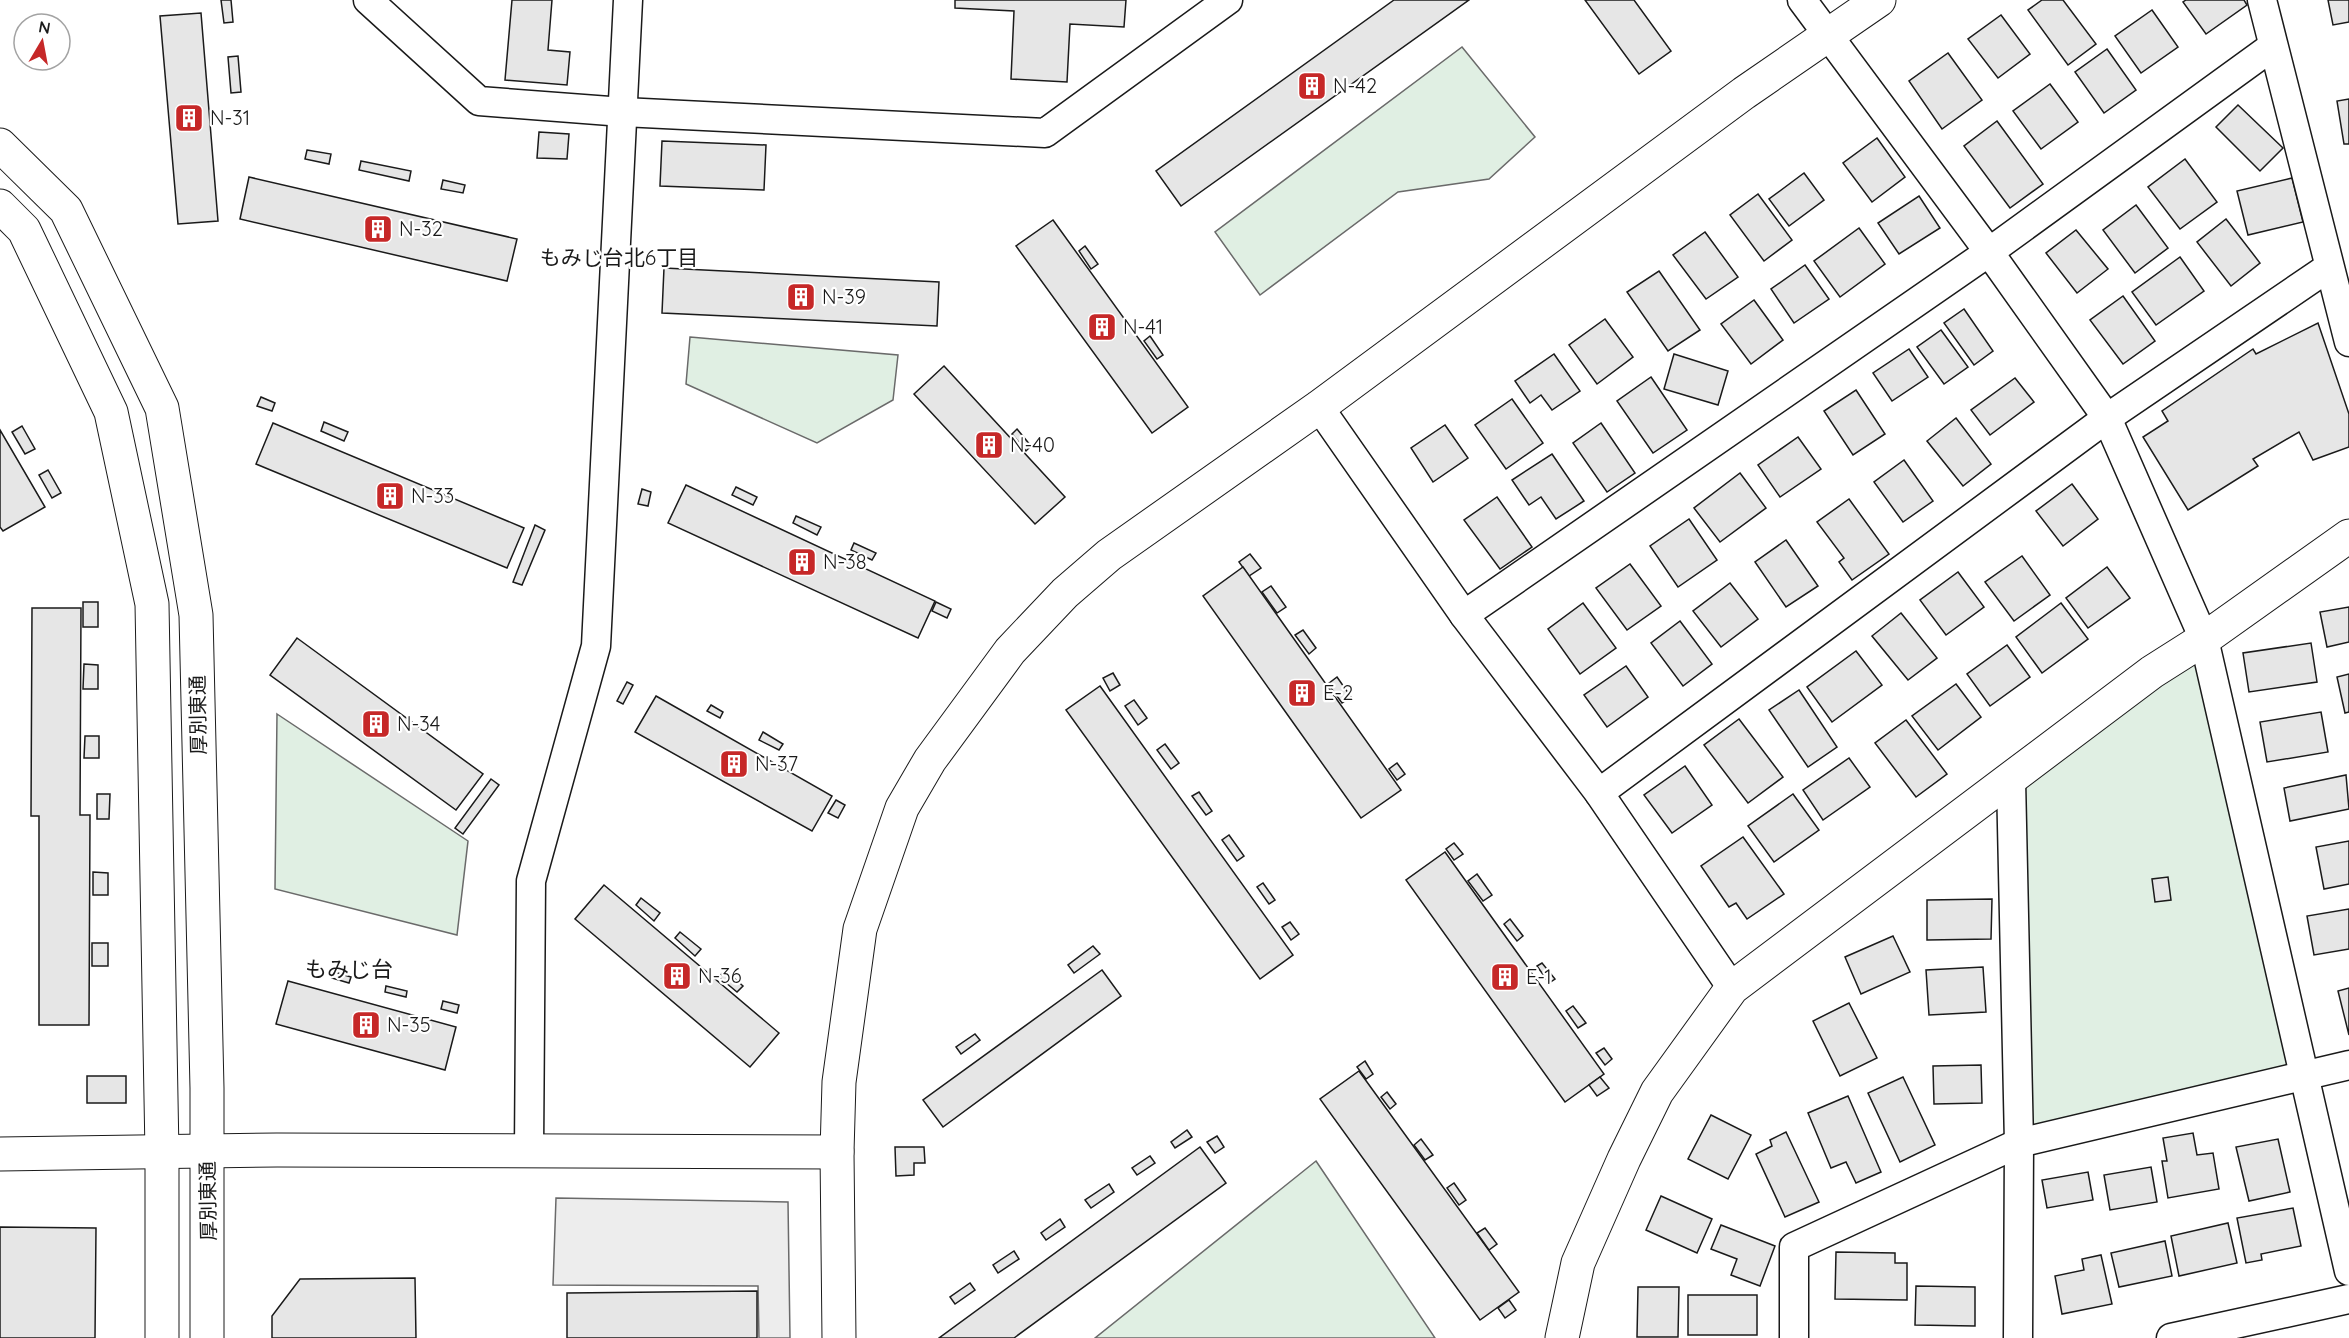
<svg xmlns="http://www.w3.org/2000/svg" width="2349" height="1338" viewBox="0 0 2349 1338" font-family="Quicksand,'Noto Sans JP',sans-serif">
  <rect width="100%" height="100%" fill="#fff"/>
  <g fill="#e0efe3" stroke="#6a6a6a" stroke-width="1.5">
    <polygon points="1462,47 1535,137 1489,179 1398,192 1260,295 1215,232"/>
    <polygon points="690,337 898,355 893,400 817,443 686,384"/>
    <polygon points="2204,639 2304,1076 2019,1143 2011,780"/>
    <polygon points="277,714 468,841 457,935 275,889"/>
    <polygon points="1316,1161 1435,1338 1095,1338"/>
  </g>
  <polygon fill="#ededed" stroke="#6a6a6a" stroke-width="1.5" points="556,1198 788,1202 790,1338 759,1338 758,1286 553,1285"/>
  <g fill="#e6e6e6" stroke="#1a1a1a" stroke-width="1.5">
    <polygon points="221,0 231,0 233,22 224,23"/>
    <polygon points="512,0 552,0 548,50 570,52 567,85 505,80"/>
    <polygon points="955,0 1126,0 1124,27 1070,24 1067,82 1011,79 1014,11 955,8"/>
    <polygon points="1394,0 1469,0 1181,206 1156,171"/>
    <polygon points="1585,0 1634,0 1671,51 1639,74"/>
    <polygon points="2042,0 2063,0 2096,44 2068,65 2028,10"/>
    <polygon points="2186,0 2244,0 2247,5 2206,34 2183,2"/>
    <polygon points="2328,0 2349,0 2349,22 2333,25"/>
    <polygon points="2152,10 2178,47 2141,73 2115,36"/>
    <polygon points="201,13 218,221 178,224 160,16"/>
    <polygon points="2001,15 2030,54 1998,78 1968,39"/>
    <polygon points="2107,49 2136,90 2104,113 2075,72"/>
    <polygon points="1948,53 1982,100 1942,129 1909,81"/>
    <polygon points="238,56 241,92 231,93 228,57"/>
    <polygon points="2050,84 2078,122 2041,149 2013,111"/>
    <polygon points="2349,99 2349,144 2344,144 2337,101"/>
    <polygon points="2238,105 2283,148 2260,171 2216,127"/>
    <polygon points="1997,121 2043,184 2010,208 1964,146"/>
    <polygon points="539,132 569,134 567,159 537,158"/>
    <polygon points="1877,138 1905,177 1872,202 1843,163"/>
    <polygon points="662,141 766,145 764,190 660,186"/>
    <polygon points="307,150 331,154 329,164 305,159"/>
    <polygon points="2185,159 2217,202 2180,229 2148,187"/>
    <polygon points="361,161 411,171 409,181 359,170"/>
    <polygon points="1804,173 1824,200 1789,226 1769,199"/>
    <polygon points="249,177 517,239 507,281 240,219"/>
    <polygon points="2292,178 2303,222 2248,235 2237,191"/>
    <polygon points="443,180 465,185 463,193 441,189"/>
    <polygon points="1758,194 1792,240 1764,261 1730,215"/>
    <polygon points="1919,196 1940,228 1899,254 1878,223"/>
    <polygon points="2136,205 2168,248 2135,273 2103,230"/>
    <polygon points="2226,219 2260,263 2231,286 2197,242"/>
    <polygon points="1053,220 1188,407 1152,433 1016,246"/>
    <polygon points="1859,228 1885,264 1840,297 1814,261"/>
    <polygon points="2076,230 2108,269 2077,293 2046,253"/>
    <polygon points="1705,232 1738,277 1706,299 1673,255"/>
    <polygon points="1085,246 1098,264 1091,269 1079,251"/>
    <polygon points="2180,257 2204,291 2156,325 2132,292"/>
    <polygon points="1805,265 1829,299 1794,323 1771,289"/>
    <polygon points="664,268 939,282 937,326 662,313"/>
    <polygon points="1659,271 1700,330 1668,351 1627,292"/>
    <polygon points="2123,296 2155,341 2123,364 2090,320"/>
    <polygon points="1754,300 1783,340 1751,364 1721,324"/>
    <polygon points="1964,309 1993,351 1974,365 1944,323"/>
    <polygon points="1605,319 1633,357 1597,384 1569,345"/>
    <polygon points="2318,323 2349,414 2349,447 2313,460 2299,432 2253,459 2258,466 2188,510 2143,437 2168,421 2162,411 2253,349 2256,354"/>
    <polygon points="1941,330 1968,367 1944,384 1917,347"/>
    <polygon points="1150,336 1163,355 1157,359 1144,341"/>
    <polygon points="1909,349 1928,377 1892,401 1873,373"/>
    <polygon points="1554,354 1580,391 1552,410 1541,395 1530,403 1515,381"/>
    <polygon points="1674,354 1728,371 1718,405 1664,389"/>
    <polygon points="944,366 1065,497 1035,524 914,394"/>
    <polygon points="1651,377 1687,430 1653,453 1617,401"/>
    <polygon points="2015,378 2034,402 1990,435 1971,410"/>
    <polygon points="1856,390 1885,434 1853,455 1824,411"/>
    <polygon points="261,397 275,403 272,411 257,406"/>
    <polygon points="1512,399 1543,443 1506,469 1475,425"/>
    <polygon points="1956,418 1991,464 1963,486 1927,441"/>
    <polygon points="324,422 348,432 344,441 321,431"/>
    <polygon points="273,423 524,528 507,568 256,464"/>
    <polygon points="1601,423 1635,473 1607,492 1573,443"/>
    <polygon points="1445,425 1468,458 1433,482 1411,448"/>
    <polygon points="22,426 35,449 25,454 12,432"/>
    <polygon points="1017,429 1031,446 1026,451 1012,434"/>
    <polygon points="0,430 45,507 3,531 0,527"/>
    <polygon points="1798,437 1821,469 1780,497 1758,465"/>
    <polygon points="1552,454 1584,501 1556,519 1541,497 1529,505 1512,480"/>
    <polygon points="1904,460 1933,501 1903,522 1874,482"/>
    <polygon points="48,470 61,493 52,498 39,475"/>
    <polygon points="1740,473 1766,508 1720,542 1694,508"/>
    <polygon points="2072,484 2098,519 2063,546 2036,511"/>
    <polygon points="686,485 935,601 918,638 668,523"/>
    <polygon points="736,487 757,497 753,505 732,495"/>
    <polygon points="642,489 651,492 648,506 638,504"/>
    <polygon points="1497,497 1532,547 1500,569 1464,520"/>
    <polygon points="1849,499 1889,554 1852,580 1839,562 1844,558 1817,522"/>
    <polygon points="796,516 821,527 817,535 793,523"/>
    <polygon points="1689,519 1717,560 1678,587 1650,546"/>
    <polygon points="535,525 545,530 522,585 513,582"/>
    <polygon points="1786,540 1818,586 1786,607 1755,562"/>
    <polygon points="854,543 876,553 872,560 851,550"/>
    <polygon points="1250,554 1261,568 1249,576 1239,562"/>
    <polygon points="2022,556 2050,595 2014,621 1985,582"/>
    <polygon points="1630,564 1661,606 1627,630 1596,588"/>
    <polygon points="1243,567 1401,790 1361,818 1203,596"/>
    <polygon points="2107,567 2130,598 2088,628 2066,598"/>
    <polygon points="1958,572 1984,607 1946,635 1920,600"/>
    <polygon points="1730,583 1758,619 1721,647 1693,611"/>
    <polygon points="1271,586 1286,607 1277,613 1262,592"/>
    <rect x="83" y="602" width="15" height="25"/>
    <polygon points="936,602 951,609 947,618 932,611"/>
    <polygon points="1583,603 1616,648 1580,674 1548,629"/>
    <polygon points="2061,603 2088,639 2042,673 2016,637"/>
    <polygon points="2349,607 2349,642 2327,647 2320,612"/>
    <polygon points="32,608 81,608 80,815 90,815 89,1025 39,1025 39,816 31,816"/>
    <polygon points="1901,613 1937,658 1908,680 1872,636"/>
    <polygon points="1680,621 1712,664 1683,686 1651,643"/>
    <polygon points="1303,630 1316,648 1309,654 1295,635"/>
    <polygon points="297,638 483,774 456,810 270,675"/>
    <polygon points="2311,643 2317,682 2249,692 2243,653"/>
    <polygon points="2007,645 2030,677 1990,706 1967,674"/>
    <polygon points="1856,651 1882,685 1832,722 1807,687"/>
    <polygon points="84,664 98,665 98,689 83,689"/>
    <polygon points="1626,666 1648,697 1607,727 1584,695"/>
    <polygon points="1113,673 1120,685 1110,691 1103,678"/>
    <polygon points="2349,674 2349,712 2345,713 2337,677"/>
    <polygon points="1337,677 1351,697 1342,703 1328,684"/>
    <polygon points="627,682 633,685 623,704 617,701"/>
    <polygon points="1956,684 1981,717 1938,750 1912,716"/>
    <polygon points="1100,686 1293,955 1260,979 1066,710"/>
    <polygon points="1799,690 1837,747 1808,767 1769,710"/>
    <polygon points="656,696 832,796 812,831 635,732"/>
    <polygon points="1134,700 1147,718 1138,725 1125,706"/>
    <polygon points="711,705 723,712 720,718 707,711"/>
    <polygon points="2321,712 2328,752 2267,762 2260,722"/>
    <polygon points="1739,719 1783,777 1748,803 1704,745"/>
    <polygon points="1906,720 1947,774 1916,797 1875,743"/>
    <polygon points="763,732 783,744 779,750 759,740"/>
    <polygon points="85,736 99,736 99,758 84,758"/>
    <polygon points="1165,744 1179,763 1171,769 1157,750"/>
    <polygon points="1849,758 1870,787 1823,820 1803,790"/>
    <polygon points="1397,763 1405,774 1397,780 1389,769"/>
    <polygon points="1685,766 1712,805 1672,833 1644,795"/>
    <polygon points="2346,775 2349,809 2290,821 2284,788"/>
    <polygon points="491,779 499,785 463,834 455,828"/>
    <polygon points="1199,792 1212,811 1206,815 1192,796"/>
    <polygon points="97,794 110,794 109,819 97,819"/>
    <polygon points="1793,794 1819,830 1774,862 1748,826"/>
    <polygon points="836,800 845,805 838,818 828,813"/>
    <polygon points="1229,835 1244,856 1237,861 1222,840"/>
    <polygon points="1743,837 1784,894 1747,919 1736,903 1729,907 1701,866"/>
    <polygon points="2349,841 2349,884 2324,889 2316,847"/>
    <polygon points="1454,843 1463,854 1454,860 1446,849"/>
    <polygon points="1445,852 1604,1074 1565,1102 1406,880"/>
    <polygon points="93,872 108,873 108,895 93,895"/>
    <polygon points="1477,874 1492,895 1483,901 1468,881"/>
    <polygon points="2168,877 2171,900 2155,902 2152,879"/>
    <polygon points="1263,883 1275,900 1269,904 1257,887"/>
    <polygon points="604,885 779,1033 750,1067 575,919"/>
    <polygon points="641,898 660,913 654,921 636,905"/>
    <polygon points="1992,899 1991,939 1927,940 1927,900"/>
    <polygon points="2349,909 2349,949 2314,955 2307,916"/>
    <polygon points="1510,919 1523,936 1517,941 1504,924"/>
    <polygon points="1290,922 1299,934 1291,940 1282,927"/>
    <polygon points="680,932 701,949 695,956 675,938"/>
    <polygon points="1893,936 1910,972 1861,994 1845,957"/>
    <rect x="92" y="943" width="16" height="23"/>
    <polygon points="1093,946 1100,954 1074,973 1068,965"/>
    <polygon points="1542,963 1555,979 1549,983 1537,966"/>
    <polygon points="1983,967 1986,1012 1929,1015 1926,970"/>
    <polygon points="725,970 743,986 737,992 719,977"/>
    <polygon points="1102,970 1121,996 943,1127 923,1100"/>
    <polygon points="334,972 351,977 349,983 332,978"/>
    <polygon points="288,981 456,1027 445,1070 276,1024"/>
    <polygon points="386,986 407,991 406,997 385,992"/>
    <polygon points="2349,988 2349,1035 2338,991"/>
    <polygon points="443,1001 459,1005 457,1013 441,1009"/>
    <polygon points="1849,1003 1877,1058 1840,1076 1813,1021"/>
    <polygon points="1573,1006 1586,1023 1578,1028 1566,1011"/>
    <polygon points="975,1034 980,1040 961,1054 956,1047"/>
    <polygon points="1604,1048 1612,1059 1605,1065 1596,1053"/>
    <polygon points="1365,1061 1373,1074 1366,1079 1357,1067"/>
    <polygon points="1981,1065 1982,1103 1934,1104 1933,1066"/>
    <polygon points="1359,1071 1519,1292 1480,1320 1320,1099"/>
    <rect x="87" y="1076" width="39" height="27"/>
    <polygon points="1600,1077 1609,1088 1597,1096 1589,1085"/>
    <polygon points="1903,1077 1935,1145 1900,1162 1868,1093"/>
    <polygon points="1387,1092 1396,1104 1390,1109 1381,1097"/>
    <polygon points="1848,1096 1881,1172 1856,1183 1846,1162 1831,1168 1808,1113"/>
    <polygon points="1711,1115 1751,1135 1728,1179 1688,1159"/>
    <polygon points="1187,1130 1192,1137 1175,1148 1171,1142"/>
    <polygon points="1786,1132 1819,1202 1785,1217 1756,1154 1772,1146 1770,1140"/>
    <polygon points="2193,1133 2197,1155 2213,1153 2219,1189 2168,1198 2162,1161 2167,1161 2163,1138"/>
    <polygon points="1217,1136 1224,1147 1215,1153 1207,1142"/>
    <polygon points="1421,1139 1433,1155 1425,1160 1414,1145"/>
    <polygon points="2278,1139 2290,1192 2249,1201 2236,1147"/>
    <polygon points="895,1147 924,1147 925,1163 914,1163 914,1175 896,1176"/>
    <polygon points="1200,1147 1226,1183 1014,1338 939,1338"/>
    <polygon points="1150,1156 1155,1163 1137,1175 1132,1168"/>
    <polygon points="2151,1167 2157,1202 2110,1210 2104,1175"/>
    <polygon points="2088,1172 2093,1200 2047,1208 2042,1180"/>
    <polygon points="1454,1183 1466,1200 1459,1205 1447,1188"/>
    <polygon points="1109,1184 1114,1192 1091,1208 1085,1200"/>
    <polygon points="1661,1196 1712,1219 1697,1253 1646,1230"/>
    <polygon points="2293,1208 2301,1246 2261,1254 2262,1260 2246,1263 2237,1218"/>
    <polygon points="1060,1219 1065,1227 1046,1240 1041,1233"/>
    <polygon points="2228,1223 2237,1263 2179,1276 2171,1236"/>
    <polygon points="1721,1225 1775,1246 1760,1286 1731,1275 1737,1259 1711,1249"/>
    <polygon points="0,1227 96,1228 95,1338 0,1338"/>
    <polygon points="1485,1228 1497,1244 1489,1250 1477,1233"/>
    <polygon points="2165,1241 2172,1276 2119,1287 2111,1253"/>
    <polygon points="1014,1251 1019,1259 998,1273 993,1265"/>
    <polygon points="1836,1252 1895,1253 1895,1263 1907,1263 1907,1300 1835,1299"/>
    <polygon points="2101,1255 2112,1304 2062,1314 2055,1276 2084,1270 2082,1259"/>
    <polygon points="415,1278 416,1338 272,1338 272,1316 300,1279"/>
    <polygon points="970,1283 975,1290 955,1304 950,1297"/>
    <polygon points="1916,1286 1975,1287 1975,1326 1915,1325"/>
    <polygon points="1638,1287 1679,1287 1678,1337 1637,1337"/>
    <polygon points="757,1291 757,1338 567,1338 567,1293"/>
    <rect x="1688" y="1295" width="69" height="40"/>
    <polygon points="1509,1300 1516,1310 1505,1318 1498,1308"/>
  </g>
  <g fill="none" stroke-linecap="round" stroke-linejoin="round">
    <g stroke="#1a1a1a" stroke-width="31">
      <g id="minor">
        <polyline points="368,0 479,101 623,112 1045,133 1228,0"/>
        <polyline points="1802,0 1989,252 2107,418 2204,639 2349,1271"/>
        <polyline points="2262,0 2349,342"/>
        <polyline points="1319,407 1464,615 1599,793 1732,988"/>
        <polyline points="1464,615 1989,252 2273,46"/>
        <polyline points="2011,780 2019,1143 2018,1338"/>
        <polyline points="1599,793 2107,418 2329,267"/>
        <polyline points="529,1151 531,881 596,646 628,0"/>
        <polyline points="1794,1338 1794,1247 2019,1143 2349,1065"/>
        <polyline points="2171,1338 2349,1299"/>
      </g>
    </g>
    <g stroke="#1a1a1a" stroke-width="35">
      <g id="tertiary">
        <polyline points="0,145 66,210 162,408 196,615 207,1088 207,1338"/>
        <polyline points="0,206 24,230 111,412 152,604 162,1153 162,1338"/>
        <polyline points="0,1154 277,1150 837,1152"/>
        <polyline points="839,1338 837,1152 839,1082 860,929 902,808 930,760 1010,651 1065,593 1109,555 1319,407 1744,93 1879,0"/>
        <polyline points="1562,1338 1578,1263 1624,1159 1657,1092 1732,988 2152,672 2204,639 2349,536"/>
      </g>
    </g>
    <use href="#minor" stroke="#fff" stroke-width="28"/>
    <use href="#tertiary" stroke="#fff" stroke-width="33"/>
  </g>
  <defs>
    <g id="building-square" transform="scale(1.5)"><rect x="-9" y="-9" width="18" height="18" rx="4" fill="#c62828" stroke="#fff"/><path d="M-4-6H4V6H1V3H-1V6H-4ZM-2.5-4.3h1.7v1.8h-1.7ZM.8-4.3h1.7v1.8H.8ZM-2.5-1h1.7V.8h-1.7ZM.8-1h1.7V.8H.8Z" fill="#fff"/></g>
  </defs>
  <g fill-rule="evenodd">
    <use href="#building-square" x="1312" y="86"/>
    <use href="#building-square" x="189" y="118"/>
    <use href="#building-square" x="378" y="229"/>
    <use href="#building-square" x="801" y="297"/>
    <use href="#building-square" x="1102" y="327"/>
    <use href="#building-square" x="989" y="445"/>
    <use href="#building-square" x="390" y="496"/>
    <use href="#building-square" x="802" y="562"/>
    <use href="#building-square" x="1302" y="693"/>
    <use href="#building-square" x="376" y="724"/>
    <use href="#building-square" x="734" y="764"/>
    <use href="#building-square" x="677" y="976"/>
    <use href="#building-square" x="1505" y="977"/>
    <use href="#building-square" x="366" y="1025"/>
  </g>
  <g text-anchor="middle" stroke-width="4.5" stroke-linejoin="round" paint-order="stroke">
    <g font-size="20" fill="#1a1a1a" stroke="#fff" text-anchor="start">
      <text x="1333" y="93">N-42</text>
      <text x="210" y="125">N-31</text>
      <text x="399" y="236">N-32</text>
      <text x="822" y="304">N-39</text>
      <text x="1123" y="334">N-41</text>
      <text x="1010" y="452">N-40</text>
      <text x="411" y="503">N-33</text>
      <text x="823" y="569">N-38</text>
      <text x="1323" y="700">E-2</text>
      <text x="397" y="731">N-34</text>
      <text x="755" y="771">N-37</text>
      <text x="698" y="983">N-36</text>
      <text x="1526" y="984">E-1</text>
      <text x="387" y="1032">N-35</text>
    </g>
    <g font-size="20" fill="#1a1a1a" stroke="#fff">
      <text transform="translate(198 715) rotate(-91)" y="7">厚別東通</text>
      <text transform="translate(208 1201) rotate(-91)" y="7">厚別東通</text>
    </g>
    <g font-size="21" fill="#1a1a1a" stroke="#fff">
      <text x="619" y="265">もみじ台北6丁目</text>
    </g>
    <g font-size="22" fill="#1a1a1a" stroke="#fff">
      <text x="349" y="977">もみじ台</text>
    </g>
  </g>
  <g transform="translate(42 42) rotate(10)"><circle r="28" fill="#ffffff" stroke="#a3a3a3" stroke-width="1.5"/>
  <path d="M0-4.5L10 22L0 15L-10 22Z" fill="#c62828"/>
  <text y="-9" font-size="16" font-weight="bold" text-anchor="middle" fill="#1a1a1a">N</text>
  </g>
</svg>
